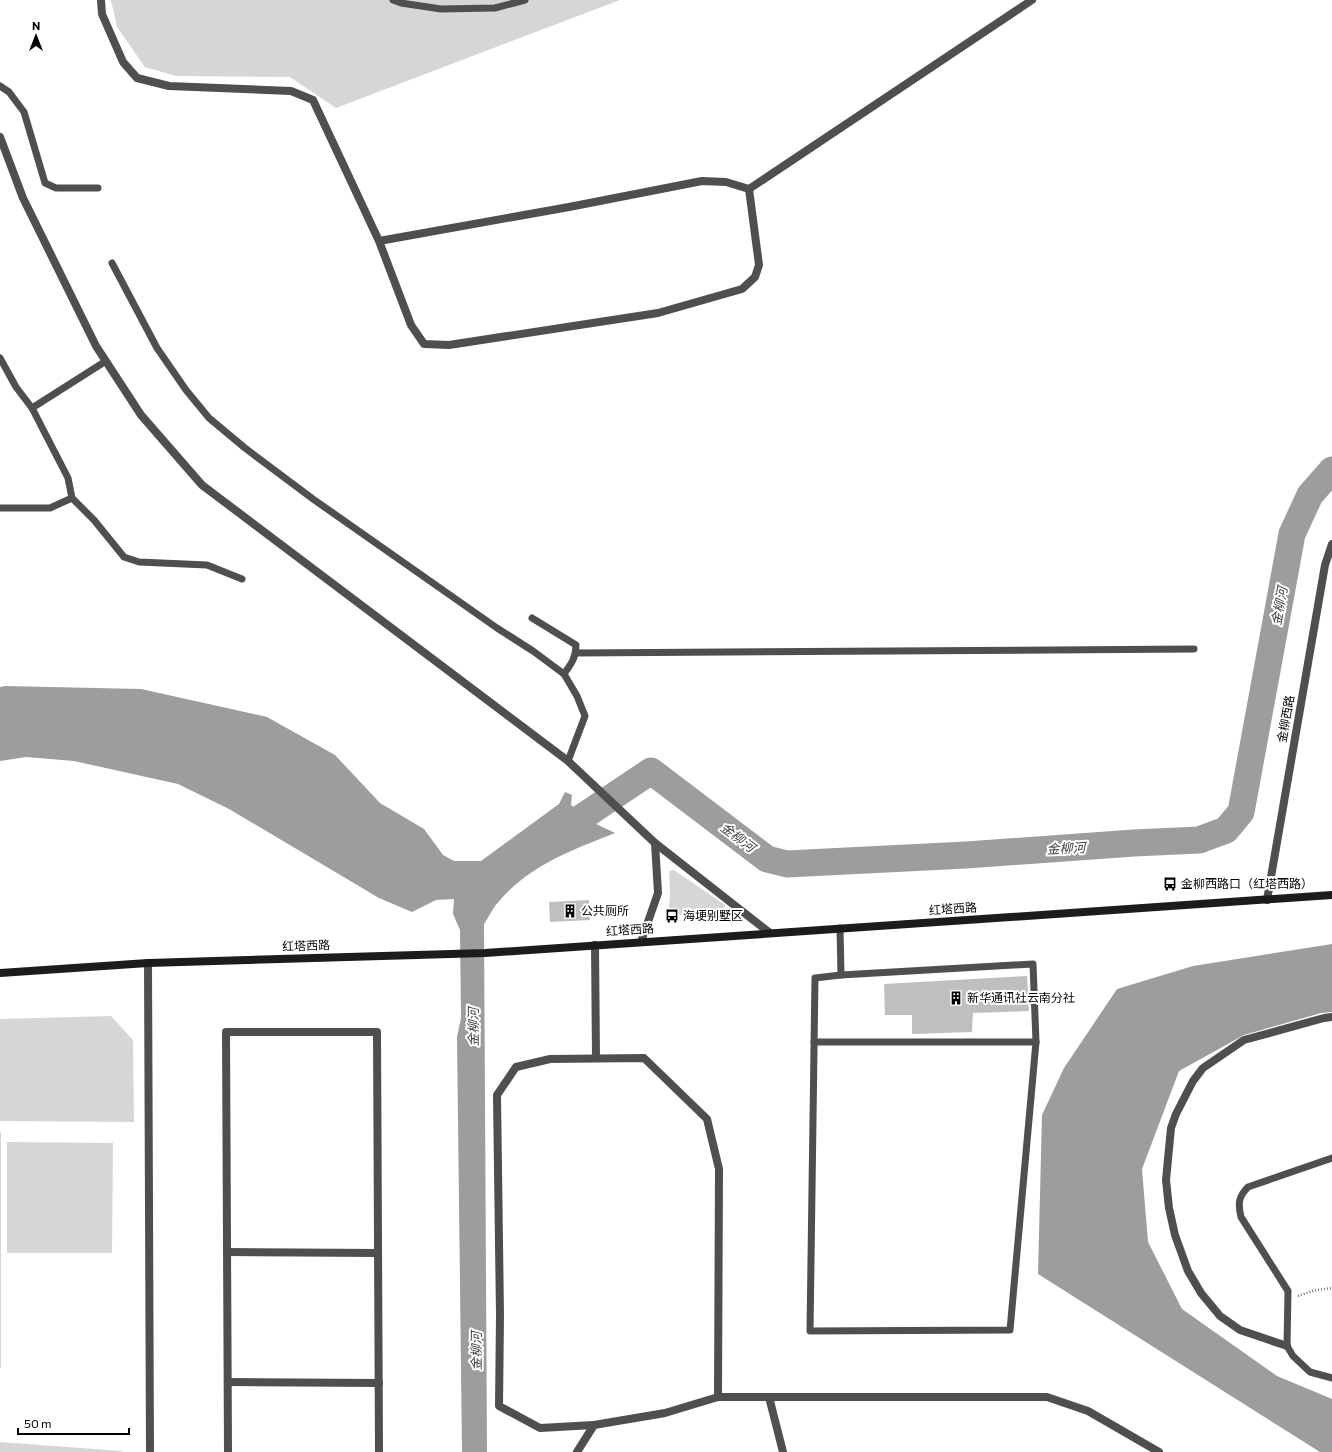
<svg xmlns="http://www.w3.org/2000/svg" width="1332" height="1452" viewBox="0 0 1332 1452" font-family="Commissioner,'Noto Sans SC',sans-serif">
  <rect width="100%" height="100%" fill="#fff"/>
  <g fill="#d6d6d6">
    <polygon points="111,0 620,0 336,108 290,77 176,76 145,67 117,27"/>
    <polygon points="674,870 725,905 723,914 682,916 669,907 670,894 669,871"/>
    <polygon points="111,1016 133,1040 134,1122 0,1121 0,1019"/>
    <rect x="0" y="1132" width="1" height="236"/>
    <polygon points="7,1142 113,1143 112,1253 7,1253"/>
    <polygon points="0,1442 122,1451 122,1452 0,1452"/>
  </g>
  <g fill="#9d9d9d">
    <path d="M 5,686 L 141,689 L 267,717 L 335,755 L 380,803 L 424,829 L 443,855 L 454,861 L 481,861 L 559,804 L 565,792 L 572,795 L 571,805 L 592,822 L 615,833 C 570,851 527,866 495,906 C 491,912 488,918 484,924 L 487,1452 L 462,1452 L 457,1037 L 461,1018 L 460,930 L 453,914 L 454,899 L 436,900 L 412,912 L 379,898 L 229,809 L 178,784 L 74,761 L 26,757 L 0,761 L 0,687 Z"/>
    <polygon points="1332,944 1332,1012 1321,1013 1244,1035 1179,1071 1142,1169 1148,1242 1182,1309 1277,1376 1332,1399 1332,1452 1320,1452 1038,1274 1042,1115 1064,1068 1117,989 1193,966"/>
  </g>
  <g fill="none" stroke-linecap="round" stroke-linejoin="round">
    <polyline stroke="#9d9d9d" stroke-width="27" points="554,836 651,771 767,859 787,864 966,855 1134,843 1199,840 1226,830 1241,812 1292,534 1310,495 1332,470"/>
  </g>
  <g fill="#bfbfbf">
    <polygon points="589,900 590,920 550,922 549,902"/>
    <polygon points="1027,976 1029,1011 973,1013 972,1032 912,1034 912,1015 885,1015 884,984"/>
  </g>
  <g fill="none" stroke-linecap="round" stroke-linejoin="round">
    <polyline stroke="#717171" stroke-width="2.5" stroke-dasharray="1 2" stroke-linecap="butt" points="1298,1296 1316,1290 1332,1288"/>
    <g stroke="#4f4f4f" stroke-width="7">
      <polyline points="393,0 401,3 441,9 495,8 525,0"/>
      <polyline points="0,86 9,92 24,112 45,183 56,188 98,188"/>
      <polyline points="112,263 157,348 186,390 209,418 245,448 313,499 497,628 533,651 564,674 577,696 585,716 568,761"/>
      <polyline points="0,358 16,387 32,408 68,478 72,498 94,520 124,557 139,562 207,565 242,579"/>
      <polyline points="32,408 106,361"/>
      <polyline points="0,508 50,508 72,498"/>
      <path d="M 532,618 L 576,645 C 576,658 571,664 564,674"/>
      <polyline points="576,653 1194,649"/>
      <polyline points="840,928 841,975"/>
      <polygon points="1033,964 1036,1042 1010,1330 810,1331 815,978 841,975"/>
      <polyline points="814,1042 1036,1042"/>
      <path d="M 1332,1158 L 1248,1187 C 1238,1197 1238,1204 1241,1217 L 1288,1291 L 1287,1346 L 1293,1356 L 1310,1372 L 1332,1378"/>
    </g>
    <g stroke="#4f4f4f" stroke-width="8">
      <polyline points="101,0 102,14 123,62 137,78 169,86 291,91 313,100 379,241 411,325 424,344 449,345 658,313 742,289 755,277 759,265 749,189 726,182 702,181 569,207 379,241"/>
      <polyline points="0,137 23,198 96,346 141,415 202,485 568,761 655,843 770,933"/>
      <polyline points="749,189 1032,0"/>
      <polyline points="1267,900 1325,565 1332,544"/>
      <polyline points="641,942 658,893 655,843"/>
      <polyline points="595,945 596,1058"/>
      <polyline points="148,963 150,1452"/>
      <polyline points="227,1252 378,1253"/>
      <polyline points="1287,1346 1240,1330 1220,1316 1201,1293 1188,1271 1175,1235 1169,1208 1166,1180 1171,1128 1176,1114 1193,1081 1203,1068 1244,1040 1324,1018 1332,1017"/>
      <polyline points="228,1382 379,1383"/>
      <polyline points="769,1397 783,1452"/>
      <polyline points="594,1425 540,1428 499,1406 500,1316 497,1095 516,1067 550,1059 644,1058 707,1119 719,1169 718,1397"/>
      <polyline points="228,1452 226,1032 377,1032 379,1452"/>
      <polyline points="577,1452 594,1425 665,1413 718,1397 1047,1397 1088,1411 1159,1452"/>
    </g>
    <polyline stroke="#1c1c1c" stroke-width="8" points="0,973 148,963 485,953 1332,895"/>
  </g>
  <defs>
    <g id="bus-bare" transform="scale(1.08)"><path d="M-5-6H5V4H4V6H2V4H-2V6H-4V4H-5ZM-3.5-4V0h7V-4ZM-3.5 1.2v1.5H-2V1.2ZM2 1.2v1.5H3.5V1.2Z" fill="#000" stroke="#fff" stroke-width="2.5" paint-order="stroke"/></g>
    <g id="building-bare" transform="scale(1.08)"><path d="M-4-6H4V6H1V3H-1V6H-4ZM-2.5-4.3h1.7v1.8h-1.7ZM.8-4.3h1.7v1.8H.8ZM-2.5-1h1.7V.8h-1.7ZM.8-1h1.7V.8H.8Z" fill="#000" stroke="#fff" stroke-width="2.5" paint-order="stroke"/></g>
  </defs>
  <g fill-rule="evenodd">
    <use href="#bus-bare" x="1170" y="884"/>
    <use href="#building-bare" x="570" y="911"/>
    <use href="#bus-bare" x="672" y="916"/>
    <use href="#building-bare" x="956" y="998"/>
  </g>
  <g text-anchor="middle" stroke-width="4" stroke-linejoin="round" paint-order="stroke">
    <g font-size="12" fill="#000" stroke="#fff">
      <text transform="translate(1286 719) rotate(-80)" y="4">金柳西路</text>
      <text transform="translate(953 909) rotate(-4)" y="4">红塔西路</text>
      <text transform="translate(630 930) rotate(-4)" y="4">红塔西路</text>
      <text transform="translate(306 946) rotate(-2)" y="4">红塔西路</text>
    </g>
    <g font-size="12" fill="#000" stroke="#fff" text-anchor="start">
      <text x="1181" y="888">金柳西路口（红塔西路）</text>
      <text x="581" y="915">公共厕所</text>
      <text x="683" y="920">海埂别墅区</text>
      <text x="967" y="1002">新华通讯社云南分社</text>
    </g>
    <g font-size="13" font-style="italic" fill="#3e3e3e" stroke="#fff">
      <text transform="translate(1279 606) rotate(-80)" y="5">金柳河</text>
      <text transform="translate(738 837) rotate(37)" y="5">金柳河</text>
      <text transform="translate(1066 848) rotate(-3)" y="5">金柳河</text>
      <text transform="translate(473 1027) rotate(-90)" y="5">金柳河</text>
      <text transform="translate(476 1351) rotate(-90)" y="5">金柳河</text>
    </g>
  </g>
  <g transform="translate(36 36)" stroke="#ffffff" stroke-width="3" paint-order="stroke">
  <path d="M0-3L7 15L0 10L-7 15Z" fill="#000000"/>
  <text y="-6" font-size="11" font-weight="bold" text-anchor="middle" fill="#000000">N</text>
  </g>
  <path d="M18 1428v6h111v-6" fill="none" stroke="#000000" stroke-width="2"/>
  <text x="24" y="1428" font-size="12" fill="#000000" stroke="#ffffff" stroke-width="3" paint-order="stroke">50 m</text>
</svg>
